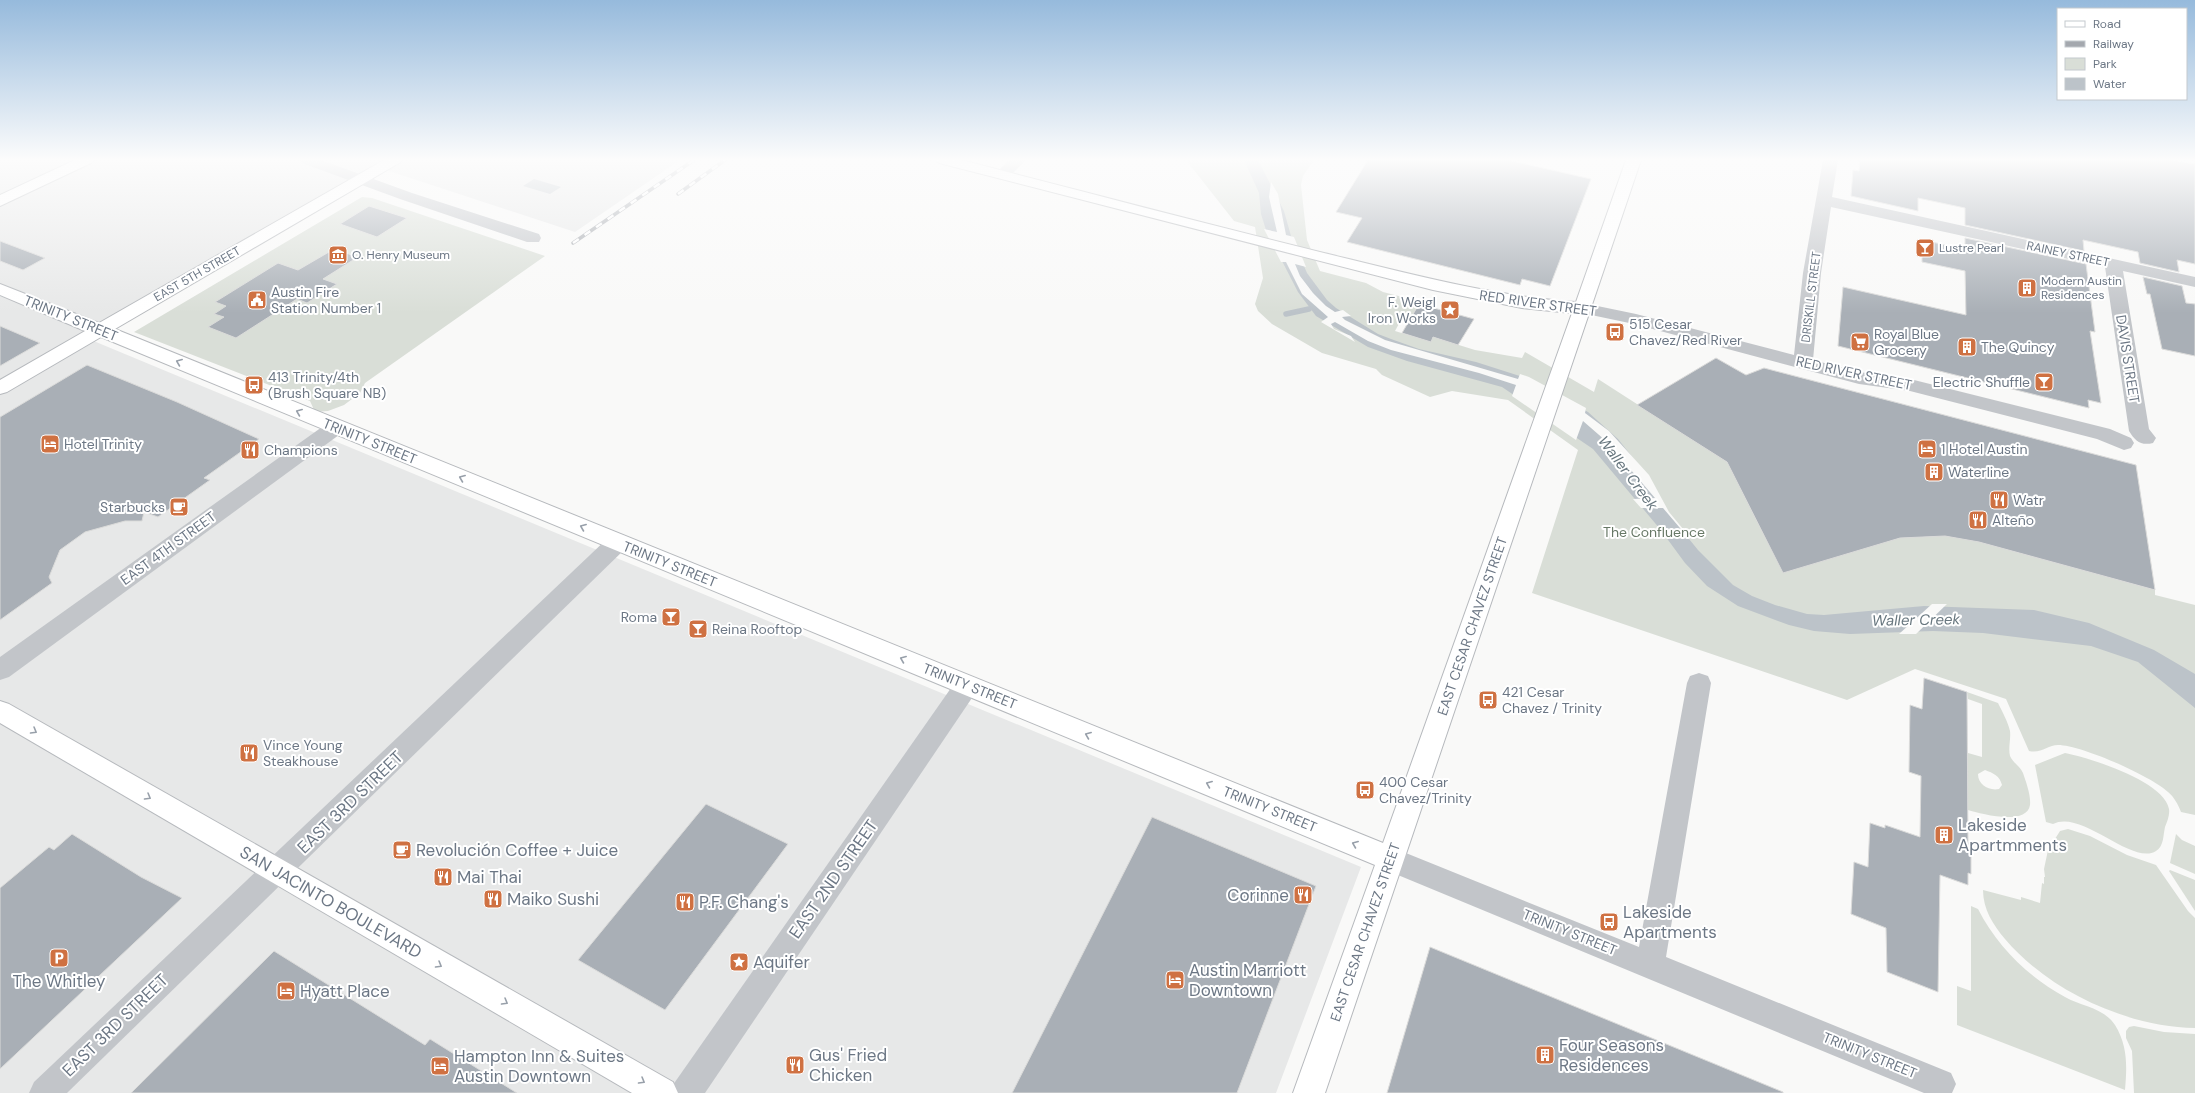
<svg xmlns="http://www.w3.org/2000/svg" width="2195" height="1093" viewBox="0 0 2195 1093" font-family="'DM Sans',sans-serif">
  <rect width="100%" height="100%" fill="#f9f9f8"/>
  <polygon fill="#e7e8e8" points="0,160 680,160 575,232 374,166 84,337 1361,867 1276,1093 0,1093"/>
  <g fill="#d9ded7" fill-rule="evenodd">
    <path d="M 1186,160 L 1314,160 L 1303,176 L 1301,185 L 1307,240 L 1320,271 L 1366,283 L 1383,292 L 1418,301 L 1419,304 L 1408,322 L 1401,320 L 1395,331 L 1431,342 L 1433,337 L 1475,350 L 1522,358 L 1525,352 L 1594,392 L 1598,379 L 1727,462 L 1783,572 L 1900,538 L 1945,536 L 1979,542 L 2155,590 L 2155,595 L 2195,605 L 2195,815 L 2181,812 C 2178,804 2174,797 2168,792 C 2151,776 2081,745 2058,745 C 2048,745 2041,754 2029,751 L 2006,699 L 1915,669 L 1847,700 L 1532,593 L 1578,450 L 1508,400 L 1452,391 L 1430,397 L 1382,375 L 1376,369 L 1322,353 L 1272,324 L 1258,311 L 1255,304 L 1263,278 L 1255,227 L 1234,221 Z"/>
    <polygon points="362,197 372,198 545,256 365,383 360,393 344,405 328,411 315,412 310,401 134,332"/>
    <path d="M 1967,692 L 1998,703 C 2002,711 2008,722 2010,731 C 2011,739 2008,748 2010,756 C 2013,763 2020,766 2023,773 C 2026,782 2031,795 2030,805 C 2027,826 1981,814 1968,810 L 1968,753 L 1982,757 L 1982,704 L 1968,699 ZM 1985,770 C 1993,773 2000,776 2002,785 L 1999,789 C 1989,791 1978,785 1978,774 Z"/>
    <path d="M 2065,753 C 2090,758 2164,781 2169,809 C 2170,815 2167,822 2165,827 C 2163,836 2164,846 2156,851 C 2132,866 2082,809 2053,824 L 2046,822 L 2035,765 Z"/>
    <path d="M 2068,829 L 2090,836 L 2127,855 L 2156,865 L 2188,911 L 2195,918 L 2195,1028 C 2127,1027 2049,991 2005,939 C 1993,925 1983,909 1983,890 L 2021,900 L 2021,897 L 2040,903 L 2042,883 L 2044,884 L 2044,877 L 2045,877 L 2044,869 L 2048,850 L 2060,831 Z"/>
    <polygon points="2176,834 2182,840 2195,846 2195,874 2170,863"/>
    <polygon points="2170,870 2195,880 2195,911 2169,871"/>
    <path d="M 1971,906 L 1978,909 C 1997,946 2028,977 2065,997 C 2081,1006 2104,1008 2115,1025 C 2128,1046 2127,1067 2125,1090 L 1957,1025 L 1957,986 L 1971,991 Z"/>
    <polygon points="2134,1026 2164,1032 2195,1034 2195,1093 2134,1093 2132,1051 2126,1038 2126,1031 2129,1027"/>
  </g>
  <g fill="#bcc3c9">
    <polygon points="1244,160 1258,160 1284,211 1291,236 1307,273 1327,300 1336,308 1378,334 1391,339 1419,349 1476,362 1529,379 1588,412 1618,439 1649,478 1668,513 1698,550 1733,585 1752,596 1775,605 1807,614 1824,615 1924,606 2034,610 2089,623 2154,650 2195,674 2195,708 2138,662 2091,646 1983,633 1933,631 1850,634 1814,631 1789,625 1738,606 1707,586 1685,563 1660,529 1593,449 1502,387 1407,361 1368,347 1316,316 1298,292 1266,230 1261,214 1259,193"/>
    <polygon points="534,179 561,187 550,194 523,186"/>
  </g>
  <g fill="#f9f9f8">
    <polygon points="1271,182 1278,194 1286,235 1294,237 1306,267 1295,264 1300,276 1313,293 1326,306 1335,312 1343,310 1351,316 1342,317 1345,320 1385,340 1518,379 1520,374 1529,377 1586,408 1585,413 1609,431 1649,475 1669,512 1688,535 1686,535 1663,508 1641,508 1633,499 1655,498 1606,441 1583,421 1576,440 1512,396 1516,385 1479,373 1391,350 1368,341 1335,322 1331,324 1334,329 1351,336 1355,342 1321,322 1328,317 1302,294 1286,262 1281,262 1265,231 1264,229 1277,232 1269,197"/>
    <polygon points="1932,604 1947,604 1916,634 1899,634"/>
  </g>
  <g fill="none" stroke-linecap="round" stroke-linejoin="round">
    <polyline stroke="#bcc3c9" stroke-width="5.5" points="1286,314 1309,309"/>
  </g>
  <g fill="#a9afb6" stroke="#dbdbda">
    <polygon points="1368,160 1508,160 1591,179 1550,286 1522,279 1520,285 1347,242 1362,218 1336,212"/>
    <polygon points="1860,160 2171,160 2195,164 2195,264 2177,260 2179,272 2140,263 2138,252 2083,240 2084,251 1965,225 1965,208 1918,198 1918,211 1851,196 1853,170 1859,171"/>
    <polygon points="369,206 407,218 377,237 340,224"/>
    <polygon points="1965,238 2086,264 2095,332 2090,331 2101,403 2088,400 2089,408 1838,346 1843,287 1966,315 1965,271 1922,262 1922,240 1965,249"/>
    <polygon points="0,241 45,258 23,270 0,261"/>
    <polygon points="334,249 358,257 323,279 337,284 307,303 297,299 236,338 208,327 224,317 214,314 226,306 215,302 278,263 298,270"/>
    <polygon points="2143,277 2182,286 2186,303 2195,304 2195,356 2162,349 2150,294 2147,294"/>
    <polygon points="1419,304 1474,319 1458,345 1433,337 1431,342 1402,333"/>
    <polygon points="0,326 40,343 0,366"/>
    <polygon points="1716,358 1746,375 1764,368 2136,465 2155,590 1979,542 1945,536 1900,538 1783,573 1727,462 1637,405"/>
    <polygon points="87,365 177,402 259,439 204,478 210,480 158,517 144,512 142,521 125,521 85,532 60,550 49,577 52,583 0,620 0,417"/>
    <polygon points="1924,678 1967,692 1968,842 1971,843 1971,874 1968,873 1968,885 1940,875 1938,992 1887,972 1886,928 1851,914 1854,862 1868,867 1870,823 1885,828 1885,825 1920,837 1921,776 1909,772 1910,705 1922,709"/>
    <polygon points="706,804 788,844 665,1010 578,960"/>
    <polygon points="1152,817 1316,886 1237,1093 1012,1093"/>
    <polygon points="72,834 141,877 182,898 0,1069 0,888 49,847 54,850"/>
    <polygon points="1430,947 1783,1092 1783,1093 1387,1093"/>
    <polygon points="274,951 425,1045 430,1039 517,1093 131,1093"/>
  </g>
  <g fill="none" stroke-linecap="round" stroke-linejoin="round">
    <g stroke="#b6b9bd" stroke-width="2">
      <g id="major">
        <polygon points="75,160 94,160 91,163 0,206 0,195"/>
        <path d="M 384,160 L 402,160 L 399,163 L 115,329 L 1383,843 L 1572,313 L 1522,308 L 1433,290 L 939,163 L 936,160 L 961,160 C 1082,191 1202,223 1324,253 C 1407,273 1490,296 1576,302 L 1626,160 L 1641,160 L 1325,1093 L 1293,1093 L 1375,865 L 101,337 L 7,392 L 0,394 L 0,380 L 85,331 L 0,295 L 0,284 L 99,323 Z"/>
        <polygon points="0,701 9,704 673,1082 678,1093 632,1093 0,723"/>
      </g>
    </g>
    <g fill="#c2c5c9" fill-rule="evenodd">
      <polygon points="299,160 321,160 412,193 539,234 541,238 539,242 527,242 400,199 302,163"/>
      <polygon points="1009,160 1026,160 1008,178 996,178 994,175"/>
      <path d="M 1823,160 L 1838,160 L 1832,197 L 2195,277 L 2195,287 L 2123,271 L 2149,429 L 2156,438 L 2153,443 C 2141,446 2135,441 2129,431 L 2105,267 L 1831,207 L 1821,273 L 1813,360 L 1859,372 L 1910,379 L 2110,429 L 2131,438 L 2134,443 L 2131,448 L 2124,450 L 2097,439 L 1910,391 L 1859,384 L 1634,324 L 1577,312 L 1574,308 L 1577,304 L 1583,303 L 1636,314 L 1794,355 L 1803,273 Z"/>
      <polygon points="336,420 343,422 346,427 343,432 9,677 0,680 0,657 329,422"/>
      <polygon points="618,534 626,536 629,542 626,548 67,1093 29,1093 34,1082 610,536"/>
      <polygon points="1699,673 1708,676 1711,683 1666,957 1951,1073 1956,1084 1952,1093 1924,1093 1381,868 1377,859 1381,850 1391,847 1639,947 1687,683 1690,676"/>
      <polygon points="967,675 976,678 979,685 976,692 705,1093 670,1093 675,1082 958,678"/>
    </g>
    <use href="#major" fill="#fff" fill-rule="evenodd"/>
    <g stroke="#a4a8ae" stroke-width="3.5">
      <g id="rail">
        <polyline points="678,194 725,160"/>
        <polyline points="573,243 694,160"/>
      </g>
    </g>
    <use href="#rail" stroke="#fff" stroke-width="2.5" stroke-dasharray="7" stroke-linecap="butt"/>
  </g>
  <defs><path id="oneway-chevron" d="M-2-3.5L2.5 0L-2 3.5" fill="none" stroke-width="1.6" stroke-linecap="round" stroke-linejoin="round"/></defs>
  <g stroke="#98a0aa">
    <use href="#oneway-chevron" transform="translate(179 362) rotate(-158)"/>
    <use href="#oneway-chevron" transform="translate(299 412) rotate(-158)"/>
    <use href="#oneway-chevron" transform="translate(462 478) rotate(-158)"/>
    <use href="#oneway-chevron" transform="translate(583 527) rotate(-158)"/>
    <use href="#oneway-chevron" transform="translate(903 659) rotate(-158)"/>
    <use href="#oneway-chevron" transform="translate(34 731) rotate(30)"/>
    <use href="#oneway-chevron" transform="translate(1088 735) rotate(-158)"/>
    <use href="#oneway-chevron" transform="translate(1209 784) rotate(-158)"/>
    <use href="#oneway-chevron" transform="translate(148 797) rotate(30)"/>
    <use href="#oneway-chevron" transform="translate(1355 844) rotate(-158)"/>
    <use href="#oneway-chevron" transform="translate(439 965) rotate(30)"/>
    <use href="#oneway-chevron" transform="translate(505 1002) rotate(30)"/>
    <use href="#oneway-chevron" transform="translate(642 1081) rotate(30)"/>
  </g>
  <linearGradient id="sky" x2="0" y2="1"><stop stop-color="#96badc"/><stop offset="0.51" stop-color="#fcfcfc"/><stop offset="1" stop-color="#fcfcfc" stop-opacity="0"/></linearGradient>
  <rect width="2195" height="313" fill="url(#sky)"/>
  <defs>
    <g id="bar-square" transform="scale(1)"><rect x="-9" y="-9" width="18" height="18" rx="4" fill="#cf7142" stroke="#fff"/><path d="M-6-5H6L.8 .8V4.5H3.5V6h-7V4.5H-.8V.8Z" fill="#fff"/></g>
    <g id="museum-square" transform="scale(1)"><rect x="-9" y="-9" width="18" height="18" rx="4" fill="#cf7142" stroke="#fff"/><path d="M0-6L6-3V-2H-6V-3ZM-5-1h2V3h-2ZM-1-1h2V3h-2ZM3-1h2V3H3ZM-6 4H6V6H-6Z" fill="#fff"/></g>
    <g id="building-square" transform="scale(1)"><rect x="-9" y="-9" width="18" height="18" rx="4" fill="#cf7142" stroke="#fff"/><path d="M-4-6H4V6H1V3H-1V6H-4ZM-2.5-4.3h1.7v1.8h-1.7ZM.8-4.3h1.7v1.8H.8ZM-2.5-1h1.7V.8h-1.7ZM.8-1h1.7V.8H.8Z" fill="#fff"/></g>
    <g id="civic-square" transform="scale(1)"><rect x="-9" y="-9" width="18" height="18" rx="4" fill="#cf7142" stroke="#fff"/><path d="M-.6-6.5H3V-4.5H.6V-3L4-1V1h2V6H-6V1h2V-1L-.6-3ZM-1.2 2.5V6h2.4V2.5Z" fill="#fff"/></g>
    <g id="sight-square" transform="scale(1)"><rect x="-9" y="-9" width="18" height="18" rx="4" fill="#cf7142" stroke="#fff"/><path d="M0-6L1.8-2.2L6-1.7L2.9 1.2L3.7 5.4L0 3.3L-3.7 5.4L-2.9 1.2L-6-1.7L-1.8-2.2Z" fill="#fff"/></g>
    <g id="bus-square" transform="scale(1)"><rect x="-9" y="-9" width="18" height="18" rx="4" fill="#cf7142" stroke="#fff"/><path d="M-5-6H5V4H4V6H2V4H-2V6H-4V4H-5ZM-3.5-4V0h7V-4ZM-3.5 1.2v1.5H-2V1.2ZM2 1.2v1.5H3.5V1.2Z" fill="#fff"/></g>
    <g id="supermarket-square" transform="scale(1)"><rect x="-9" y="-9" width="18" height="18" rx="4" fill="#cf7142" stroke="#fff"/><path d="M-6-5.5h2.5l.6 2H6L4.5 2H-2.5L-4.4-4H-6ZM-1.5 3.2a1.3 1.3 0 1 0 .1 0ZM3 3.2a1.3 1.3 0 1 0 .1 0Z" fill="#fff"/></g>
    <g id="hotel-square" transform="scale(1)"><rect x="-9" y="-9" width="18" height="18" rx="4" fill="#cf7142" stroke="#fff"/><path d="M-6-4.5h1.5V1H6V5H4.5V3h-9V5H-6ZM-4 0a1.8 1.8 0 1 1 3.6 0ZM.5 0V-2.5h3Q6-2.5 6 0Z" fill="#fff"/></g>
    <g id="restaurant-square" transform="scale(1)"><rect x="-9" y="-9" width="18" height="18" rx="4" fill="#cf7142" stroke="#fff"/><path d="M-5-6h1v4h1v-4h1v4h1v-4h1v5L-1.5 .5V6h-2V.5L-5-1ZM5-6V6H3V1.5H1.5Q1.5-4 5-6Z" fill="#fff"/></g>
    <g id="cafe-square" transform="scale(1)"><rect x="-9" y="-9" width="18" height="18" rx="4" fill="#cf7142" stroke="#fff"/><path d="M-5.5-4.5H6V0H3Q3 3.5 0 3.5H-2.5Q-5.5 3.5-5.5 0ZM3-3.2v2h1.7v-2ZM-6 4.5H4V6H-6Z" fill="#fff"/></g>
    <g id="parking-square" transform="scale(1)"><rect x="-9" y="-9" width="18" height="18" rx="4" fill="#cf7142" stroke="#fff"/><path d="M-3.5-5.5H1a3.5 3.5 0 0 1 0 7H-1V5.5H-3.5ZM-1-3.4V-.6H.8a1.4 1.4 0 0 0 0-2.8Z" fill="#fff"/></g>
  </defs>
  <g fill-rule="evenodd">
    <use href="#bar-square" x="1925" y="248"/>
    <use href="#museum-square" x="338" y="255"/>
    <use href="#building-square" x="2027" y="288"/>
    <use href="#civic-square" x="257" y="300"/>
    <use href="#sight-square" x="1450" y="310"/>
    <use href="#bus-square" x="1615" y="332"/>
    <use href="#supermarket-square" x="1860" y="342"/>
    <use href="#building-square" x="1967" y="347"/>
    <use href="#bar-square" x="2044" y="382"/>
    <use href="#bus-square" x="254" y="385"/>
    <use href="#hotel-square" x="50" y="444"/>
    <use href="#hotel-square" x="1927" y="449"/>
    <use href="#restaurant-square" x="250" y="450"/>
    <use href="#building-square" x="1934" y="472"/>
    <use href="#restaurant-square" x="1999" y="500"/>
    <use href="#cafe-square" x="179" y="507"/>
    <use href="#restaurant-square" x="1978" y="520"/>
    <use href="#bar-square" x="671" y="617"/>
    <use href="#bar-square" x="698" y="629"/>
    <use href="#bus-square" x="1488" y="700"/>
    <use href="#restaurant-square" x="249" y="753"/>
    <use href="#bus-square" x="1365" y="790"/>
    <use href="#building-square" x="1944" y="835"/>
    <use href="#cafe-square" x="402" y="850"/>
    <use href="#restaurant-square" x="443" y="877"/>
    <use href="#restaurant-square" x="1303" y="895"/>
    <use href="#restaurant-square" x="493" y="899"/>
    <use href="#restaurant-square" x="685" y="902"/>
    <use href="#bus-square" x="1609" y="922"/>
    <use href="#parking-square" x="59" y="958"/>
    <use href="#sight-square" x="739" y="962"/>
    <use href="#hotel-square" x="1175" y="980"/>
    <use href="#hotel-square" x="286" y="991"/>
    <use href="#building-square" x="1545" y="1055"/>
    <use href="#restaurant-square" x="795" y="1065"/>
    <use href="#hotel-square" x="440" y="1066"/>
  </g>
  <g text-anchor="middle" stroke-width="4" stroke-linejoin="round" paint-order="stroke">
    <g font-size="12" fill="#6c7785" stroke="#fff" text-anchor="start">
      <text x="1939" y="252">Lustre Pearl</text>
      <text x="352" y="259">O. Henry Museum</text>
      <text x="2041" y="285">Modern Austin<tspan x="2041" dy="14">Residences</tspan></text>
    </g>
    <g font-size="12" fill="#6c7785" stroke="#fff">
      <text transform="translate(2068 254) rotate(12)" y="4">RAINEY STREET</text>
      <text transform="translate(197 274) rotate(-30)" y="4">EAST 5TH STREET</text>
      <text transform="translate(1811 297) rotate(-83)" y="4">DRISKILL STREET</text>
    </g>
    <g font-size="14" fill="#6c7785" stroke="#fff" text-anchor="start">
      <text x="271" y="297">Austin Fire<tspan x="271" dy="16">Station Number 1</tspan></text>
      <text x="1436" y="307" text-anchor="end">F. Weigl<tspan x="1436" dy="16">Iron Works</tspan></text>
      <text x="1629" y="329">515 Cesar<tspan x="1629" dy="16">Chavez/Red River</tspan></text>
      <text x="1874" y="339">Royal Blue<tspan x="1874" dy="16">Grocery</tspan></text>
      <text x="1981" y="352">The Quincy</text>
      <text x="268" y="382">413 Trinity/4th<tspan x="268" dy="16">(Brush Square NB)</tspan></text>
      <text x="2030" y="387" text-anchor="end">Electric Shuffle</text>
      <text x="64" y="449">Hotel Trinity</text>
      <text x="1941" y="454">1 Hotel Austin</text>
      <text x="264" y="455">Champions</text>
      <text x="1948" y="477">Waterline</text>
      <text x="2013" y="505">Watr</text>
      <text x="165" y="512" text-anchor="end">Starbucks</text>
      <text x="1992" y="525">Alteño</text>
      <text x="657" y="622" text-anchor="end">Roma</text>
      <text x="712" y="634">Reina Rooftop</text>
      <text x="1502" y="697">421 Cesar<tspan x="1502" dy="16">Chavez / Trinity</tspan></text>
      <text x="263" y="750">Vince Young<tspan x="263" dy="16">Steakhouse</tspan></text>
      <text x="1379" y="787">400 Cesar<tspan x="1379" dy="16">Chavez/Trinity</tspan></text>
    </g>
    <g font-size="14" fill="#6c7785" stroke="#fff">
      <text transform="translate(1538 303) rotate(8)" y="5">RED RIVER STREET</text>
      <text transform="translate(71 318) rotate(22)" y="5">TRINITY STREET</text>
      <text transform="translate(2128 359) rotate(81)" y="5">DAVIS STREET</text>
      <text transform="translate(1854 373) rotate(12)" y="5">RED RIVER STREET</text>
      <text transform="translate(370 441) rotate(22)" y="5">TRINITY STREET</text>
      <text transform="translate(168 548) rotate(-36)" y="5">EAST 4TH STREET</text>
      <text transform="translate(670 564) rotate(22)" y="5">TRINITY STREET</text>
      <text transform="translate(1472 626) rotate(-71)" y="5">EAST CESAR CHAVEZ STREET</text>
      <text transform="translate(970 686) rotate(22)" y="5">TRINITY STREET</text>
      <text transform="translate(1270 809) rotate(22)" y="5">TRINITY STREET</text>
      <text transform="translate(1365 932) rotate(-71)" y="5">EAST CESAR CHAVEZ STREET</text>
      <text transform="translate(1570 932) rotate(22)" y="5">TRINITY STREET</text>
      <text transform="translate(1870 1055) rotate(22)" y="5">TRINITY STREET</text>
    </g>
    <g font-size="14" fill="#677866" stroke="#fff">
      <text x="1654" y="537">The Confluence</text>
    </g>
    <g font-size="15" font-style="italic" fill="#68777f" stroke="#fff">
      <text transform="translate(1628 473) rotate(53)" y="5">Waller Creek</text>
      <text transform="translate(1916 620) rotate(-1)" y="5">Waller Creek</text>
    </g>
    <g font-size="17" fill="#6c7785" stroke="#fff">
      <text transform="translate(350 802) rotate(-44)" y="6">EAST 3RD STREET</text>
      <text transform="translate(833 879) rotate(-55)" y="6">EAST 2ND STREET</text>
      <text transform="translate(331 902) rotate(30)" y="6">SAN JACINTO BOULEVARD</text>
      <text transform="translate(115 1025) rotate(-44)" y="6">EAST 3RD STREET</text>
    </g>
    <g font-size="17" fill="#6c7785" stroke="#fff" text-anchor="start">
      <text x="1958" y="831">Lakeside<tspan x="1958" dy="20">Apartmments</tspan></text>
      <text x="416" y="856">Revolución Coffee + Juice</text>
      <text x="457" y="883">Mai Thai</text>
      <text x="1289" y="901" text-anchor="end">Corinne</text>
      <text x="507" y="905">Maiko Sushi</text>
      <text x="699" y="908">P.F. Chang's</text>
      <text x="1623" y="918">Lakeside<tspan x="1623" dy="20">Apartments</tspan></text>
      <text x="753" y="968">Aquifer</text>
      <text x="1189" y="976">Austin Marriott<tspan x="1189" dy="20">Downtown</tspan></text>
      <text x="59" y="987" text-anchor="middle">The Whitley</text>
      <text x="300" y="997">Hyatt Place</text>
      <text x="1559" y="1051">Four Seasons<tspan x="1559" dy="20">Residences</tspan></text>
      <text x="809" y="1061">Gus' Fried<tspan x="809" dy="20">Chicken</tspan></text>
      <text x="454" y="1062">Hampton Inn &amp; Suites<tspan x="454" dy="20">Austin Downtown</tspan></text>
    </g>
  </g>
  <rect x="2057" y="8" width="130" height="92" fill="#ffffff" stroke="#c4c9ce"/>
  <rect x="2065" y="21" width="20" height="6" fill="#ffffff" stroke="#c4c9ce"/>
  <text x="2093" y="28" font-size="12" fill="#6c7785">Road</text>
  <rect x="2065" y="41" width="20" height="6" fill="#a4a8ae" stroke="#c4c9ce"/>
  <text x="2093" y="48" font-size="12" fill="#6c7785">Railway</text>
  <rect x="2065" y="58" width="20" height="12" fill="#d9ded7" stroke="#c4c9ce"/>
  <text x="2093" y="68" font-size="12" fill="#6c7785">Park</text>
  <rect x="2065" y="78" width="20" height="12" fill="#bcc3c9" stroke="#c4c9ce"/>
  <text x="2093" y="88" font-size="12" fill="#6c7785">Water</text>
</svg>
